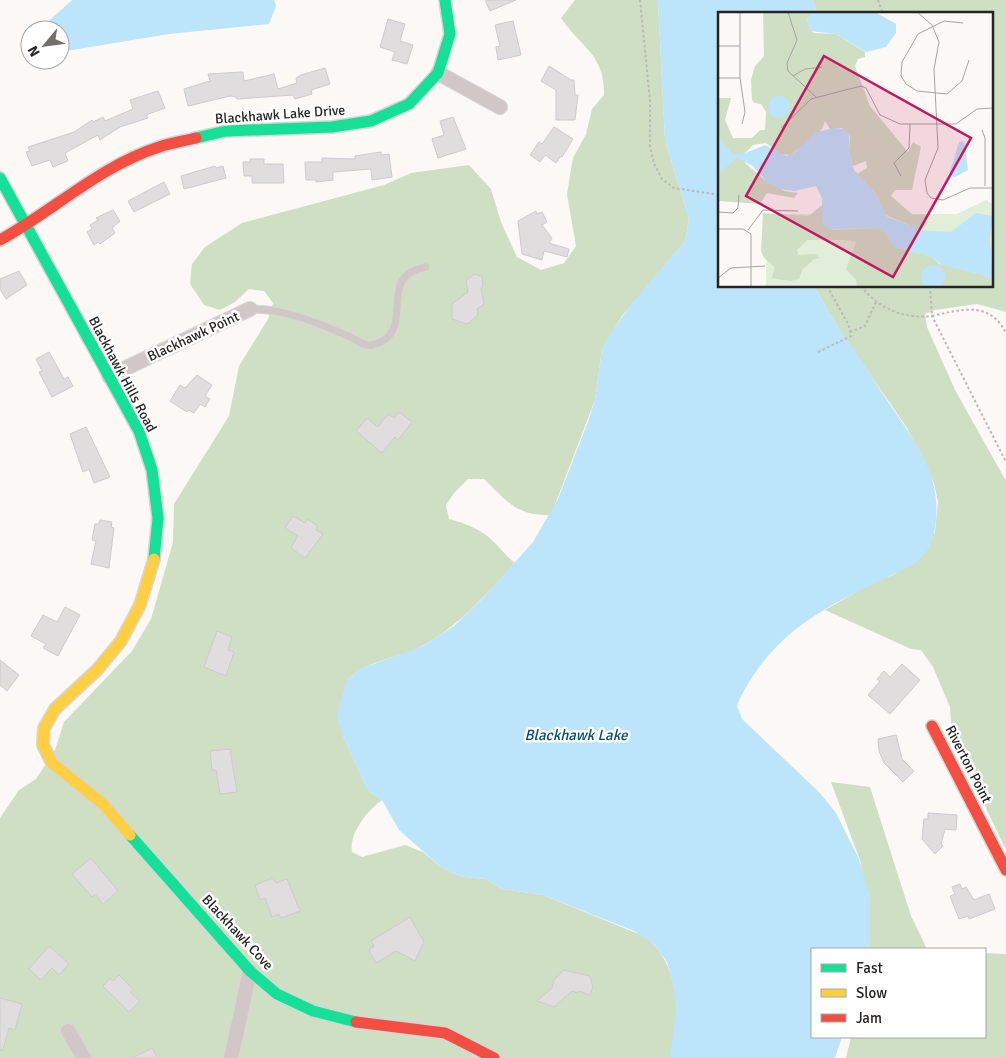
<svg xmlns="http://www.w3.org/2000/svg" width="1006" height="1058" viewBox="0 0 1006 1058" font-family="Signika,sans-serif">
  <rect width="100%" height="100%" fill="#fbf8f6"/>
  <g fill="#cedfc4">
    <path d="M 575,0 L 658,0 L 665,140 L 689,219 L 685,241 L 622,316 L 602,349 L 595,400 L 551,515 C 516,516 507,501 484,479 L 468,479 L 454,493 L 446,505 L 449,519 C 465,523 483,530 495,543 C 502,550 507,557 515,563 C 487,593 461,624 424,645 C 400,658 368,660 348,679 L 343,736 L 365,784 L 371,793 L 382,800 C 367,811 349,833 352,852 L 362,857 L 405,845 L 423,852 L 441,867 L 453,873 L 464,877 L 485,879 L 503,889 L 543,895 L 646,937 C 680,965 682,1019 670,1058 L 0,1058 L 0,818 L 19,790 L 36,779 L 55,750 L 64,722 L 132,651 L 151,619 L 173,542 L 174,504 L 229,416 L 239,366 L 268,319 L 273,303 L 264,291 L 249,289 L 235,302 L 220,310 L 204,305 L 190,284 L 192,264 L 205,247 L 242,223 L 384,185 L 411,173 L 469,165 L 491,189 L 501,222 L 517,257 L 541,270 L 564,263 L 576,246 L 567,194 L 570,175 L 573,158 L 586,134 L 592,109 L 604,95 C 605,54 581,48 561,18 Z"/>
    <path d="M 813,0 L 1006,0 L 1006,312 L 977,304 L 935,310 L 925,314 L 927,327 L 955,390 L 1006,481 L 1006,850 L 952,737 L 950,707 L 933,667 L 921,650 L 911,649 L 825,610 L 867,586 L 895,574 L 935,532 L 938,502 L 934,483 L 923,458 L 907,428 L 837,326 C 829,313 822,300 814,286 L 992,286 L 992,14 L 817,14 Z"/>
    <polygon points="831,782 870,787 911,916 927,949 867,949 861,863"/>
    <polygon points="985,953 1006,954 1006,1058 846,1058 851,1037 985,1037"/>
  </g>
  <g fill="#bce4fa">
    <polygon points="72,0 274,0 276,6 269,24 169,34 60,52 60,30 41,30 41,28"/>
    <path d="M 658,0 L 813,0 L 817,14 L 720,14 L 720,286 L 814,286 C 822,300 829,313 837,326 C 854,348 869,372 884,396 C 910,435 941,470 936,519 C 934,540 930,552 913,565 C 852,595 789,618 751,679 C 746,688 740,696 737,706 L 742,719 L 820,793 L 836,813 L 859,859 L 870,896 L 870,949 L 812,949 L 812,1037 L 842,1037 L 835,1058 L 670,1058 L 676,1012 L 674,986 L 667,962 L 654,944 L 634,931 L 543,895 L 503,889 L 485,879 L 464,877 L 453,873 L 441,867 L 399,830 L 382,800 L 371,793 L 365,784 L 342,734 L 337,715 L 340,702 L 348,679 L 360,669 L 423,646 L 454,626 L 481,600 L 533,542 L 558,499 L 589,419 L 595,400 L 602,349 L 607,339 L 632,303 L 685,241 L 689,219 L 665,140 Z"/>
  </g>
  <g fill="#dfdddd" stroke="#cdcbcb">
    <polygon points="485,0 516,0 490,11"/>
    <polygon points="388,19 405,24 400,41 413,45 407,64 392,60 395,52 380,47"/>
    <polygon points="513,21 521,55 498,60 496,47 500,46 495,25"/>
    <polygon points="549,66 571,80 574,80 575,95 578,95 575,120 556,120 556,90 541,81"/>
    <polygon points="325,68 330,84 311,90 312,94 295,99 293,95 237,99 236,97 230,96 188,106 184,89 210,81 208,74 243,72 244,81 274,74 278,89 297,83 296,78 301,75"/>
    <polygon points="158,91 165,108 146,115 148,118 120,127 100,140 98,135 65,153 68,161 53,167 50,160 32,166 26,152 30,151 28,147 74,132 92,120 93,122 103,117 105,121 133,109 130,100"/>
    <polygon points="453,117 466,149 438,158 432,139 444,135 440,121"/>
    <polygon points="554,127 573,139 562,157 561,156 556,163 545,155 540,162 530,155 539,142 542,144"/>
    <polygon points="381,152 381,155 389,154 392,177 372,180 371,169 333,172 333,180 316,182 316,180 306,180 305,162 322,162 322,158 355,159 355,156"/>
    <polygon points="250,159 264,159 264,164 283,164 284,183 252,183 252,176 244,176 243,162 250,162"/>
    <polygon points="215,166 216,168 223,166 226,178 184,189 181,176"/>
    <polygon points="164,182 170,194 134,212 128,201"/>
    <polygon points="113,210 120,221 112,228 115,233 100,244 98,242 94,245 87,232 92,229 90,225 98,220 96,218"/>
    <polygon points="536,211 537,214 542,212 547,222 542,225 552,238 549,243 569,249 567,257 544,251 542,260 522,254 518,221"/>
    <polygon points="19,271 27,285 6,299 0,289 0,279"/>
    <polygon points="474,274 482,276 483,286 481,288 484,304 477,309 478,315 467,324 452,319 452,304 468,292 466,281"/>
    <polygon points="49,352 64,379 68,377 73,386 52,397 39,372 42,371 36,359"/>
    <polygon points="197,375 212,385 205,396 210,399 205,407 200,404 194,413 188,410 187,412 170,401 180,385 185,388"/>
    <polygon points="399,412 412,422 398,440 395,437 382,453 356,431 367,418 378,427 388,414 394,418"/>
    <polygon points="86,427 110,477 94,483 89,469 83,472 70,434"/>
    <polygon points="293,516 305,523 307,519 318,526 316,530 323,534 305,558 291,548 298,536 285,528"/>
    <polygon points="100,520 112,522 111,527 114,528 109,568 91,564 96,541 92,540 95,524 99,524"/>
    <polygon points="65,607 80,615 58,656 43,648 46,644 31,636 43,615 57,622"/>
    <polygon points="217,631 232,637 228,650 234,652 226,676 204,667"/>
    <polygon points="0,660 19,675 7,691 0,685"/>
    <polygon points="902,664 920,680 890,714 868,695 880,681 877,679 884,671 890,677"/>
    <polygon points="896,735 902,759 914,771 903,782 884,763 879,751 878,739"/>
    <polygon points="230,749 237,792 220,794 216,770 212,770 210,751"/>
    <polygon points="928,813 957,815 956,830 945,829 941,844 943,846 935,854 922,839 924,819 928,819"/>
    <polygon points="91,858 118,891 103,904 95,894 92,897 72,874"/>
    <polygon points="273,878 276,883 287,879 300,911 281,918 279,914 272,917 265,898 260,900 255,885"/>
    <polygon points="960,884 962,889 966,887 974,900 989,894 995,909 969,919 968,916 959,919 950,896 955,894 952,887"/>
    <polygon points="410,917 424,942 415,961 396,951 376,963 369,950 374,946 371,941"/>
    <polygon points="49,946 69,964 59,975 52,968 41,980 29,969"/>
    <polygon points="563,970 590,976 593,988 589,995 580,991 577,993 572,991 554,1007 537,1001 552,988 554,980"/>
    <polygon points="119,975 133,989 130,992 140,1001 129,1012 103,986 110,978 113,981"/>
    <polygon points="0,998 22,1004 15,1030 9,1028 3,1050 0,1050"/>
    <polygon points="152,1048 158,1058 132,1058"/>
  </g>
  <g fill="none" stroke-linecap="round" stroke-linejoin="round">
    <g stroke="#d8d6d5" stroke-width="9">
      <path id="lane" d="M 250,309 C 285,309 316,322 348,336 C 356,339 364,347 372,345 C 420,334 373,276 426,267"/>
    </g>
    <g stroke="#d8d6d5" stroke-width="16">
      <g id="street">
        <polyline points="438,73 500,107"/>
        <polyline points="109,376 250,309"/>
        <polyline points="68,1031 84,1058"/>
        <polyline points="231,1058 250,971"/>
      </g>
    </g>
    <g stroke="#d8d6d5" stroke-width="14">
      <g id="fast">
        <polyline points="196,138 226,131 332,127 371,121 409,104 438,73 450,34 445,0"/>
        <polyline points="0,178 139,431 152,470 158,518 154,559"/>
        <polyline points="130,835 250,971 277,994 313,1011 356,1022"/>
      </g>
    </g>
    <g stroke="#d8d6d5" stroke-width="14">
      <polyline id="slow" points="130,835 103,804 52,763 43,745 44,728 55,709 97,670 121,641 140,605 154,559"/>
    </g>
    <g stroke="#d8d6d5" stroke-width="14">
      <g id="jam">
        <path d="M 0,240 C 53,211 100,166 159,147 C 171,143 184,141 196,138"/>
        <polyline points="932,726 1006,870"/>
        <polyline points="356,1022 445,1033 494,1058"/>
      </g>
    </g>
    <g stroke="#bdb7b7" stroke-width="2" stroke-dasharray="2.5 2.5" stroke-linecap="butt">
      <polyline points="640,0 650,101 650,146 654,164 662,179 674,188 720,195"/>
      <polyline points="878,0 883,14"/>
      <path d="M 861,286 C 879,309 903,319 932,316 L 1006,462"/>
      <path d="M 930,286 L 932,316 C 962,309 990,301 1006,333"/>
      <polyline points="850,332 865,326 876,302"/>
      <polyline points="818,352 851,336 849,326 827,286"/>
    </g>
    <use href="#lane" stroke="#d0c7c6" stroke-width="7"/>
    <use href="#street" stroke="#d0c7c6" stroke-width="14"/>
    <use href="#fast" stroke="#16e098" stroke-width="11"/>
    <use href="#slow" stroke="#ffcf43" stroke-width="11"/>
    <use href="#jam" stroke="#f24e42" stroke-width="11"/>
  </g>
  <g text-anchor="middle" stroke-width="5" stroke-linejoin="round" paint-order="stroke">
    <g font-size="14" fill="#262422" stroke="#fff">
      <text transform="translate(280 114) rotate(-4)" y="5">Blackhawk Lake Drive</text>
      <text transform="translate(193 336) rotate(-25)" y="5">Blackhawk Point</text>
      <text transform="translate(123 374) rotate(62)" y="5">Blackhawk Hills Road</text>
      <text transform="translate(969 764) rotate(63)" y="5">Riverton Point</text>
      <text transform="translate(238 932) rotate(47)" y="5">Blackhawk Cove</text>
    </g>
    <g font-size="15" font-style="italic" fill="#025070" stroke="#fff">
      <text x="576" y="740">Blackhawk Lake</text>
    </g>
  </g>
  <g transform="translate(718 12)">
    <rect width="275" height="275" fill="#fbf8f6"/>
    <path d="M 268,188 L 275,192 L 275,275 L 48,275 L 49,202 L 239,202 Z" fill="#e1eed9"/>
    <path d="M 45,0 L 96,0 L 89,8 L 95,21 L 118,22 L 147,40 L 147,45 L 140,47 L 137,54 L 152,94 L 190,140 L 195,130 L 203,135 L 194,178 L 177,178 L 173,184 L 195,203 L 207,202 L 209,212 L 203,218 L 166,202 L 158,182 L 139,162 L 149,156 L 148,149 L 135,154 L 131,140 L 132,124 L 124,116 L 112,117 L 107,109 L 104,117 L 73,143 L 62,142 L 48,131 L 35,133 L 26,142 L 27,151 L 47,168 L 66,179 L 80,181 L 76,186 L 49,181 L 42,192 L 0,189 L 0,86 L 13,86 L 7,108 L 15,126 L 34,126 L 42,118 L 47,118 L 48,100 L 43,92 L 36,91 L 34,88 L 33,68 L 37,54 L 46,44 ZM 104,193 L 104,211 L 115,218 L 159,216 L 168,221 L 176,235 L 214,245 L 221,252 L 265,263 L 275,269 L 275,275 L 139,275 L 138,268 L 128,257 L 138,230 L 125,228 L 89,228 L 79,238 L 80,243 L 97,242 L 102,246 L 96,247 L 84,258 L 81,267 L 72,269 L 54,266 L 57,255 L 46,246 L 43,239 L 45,201 L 91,204 Z" fill="#cedfc4"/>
    <path d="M 96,0 L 157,0 L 178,12 L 178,21 L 168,35 L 148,40 L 118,22 L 92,19 L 89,8 ZM50 95a11 11 0 1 1 22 0a11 11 0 1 1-22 0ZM 116,116 L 127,117 L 131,122 L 131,140 L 136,158 L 158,182 L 169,205 L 207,219 L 233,220 L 258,201 L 275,204 L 272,226 L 275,269 L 265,263 L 224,253 L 214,245 L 176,235 L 168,221 L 159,216 L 111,217 L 104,211 L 104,186 L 98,174 L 77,179 L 61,177 L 50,171 L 35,154 L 19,146 L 0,162 L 0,125 L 15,142 L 25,142 L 47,133 L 68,144 L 75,142 L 98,120 ZM 246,129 L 250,158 L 237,165 L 231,163 L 241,130 ZM203 265a12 12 0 1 1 24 0a12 12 0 1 1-24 0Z" fill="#bce4fa"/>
    <path fill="none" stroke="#a6a3a1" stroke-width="1" d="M 22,0 L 22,66 L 27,100 L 24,112M 70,0 L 79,28 L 69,51 L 70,59 L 98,85M 199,0 L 214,13 L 221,30 L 216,57 L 220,136 L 207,168 L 209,181 L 213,186 L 225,188 L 252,176 L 275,176M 245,11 L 226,9 L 200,22 L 184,50 L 183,64 L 188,72 L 199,79 L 229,82 L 244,69 L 251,48M 0,34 L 22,34M 75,64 L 87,57 L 104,55M 0,66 L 22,66M 63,116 L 93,87 L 143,74 L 148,76 L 162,103 L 182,112 L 238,112 L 259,97 L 275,96M 264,118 L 267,126 L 267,174M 183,164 L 176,151 L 191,136 L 192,112M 0,200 L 15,201 L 20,196 L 21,183M 0,217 L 25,217 L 33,222 L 33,275M 30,218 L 45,198 L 80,199M 0,266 L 13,256 L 47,254"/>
    <path fill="#c2185b" fill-opacity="0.15" stroke="#c2185b" stroke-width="2.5" d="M 106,44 L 253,126 L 175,265 L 28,184 Z"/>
    <rect width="275" height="275" fill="none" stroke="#262422" stroke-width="2.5"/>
  </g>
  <rect x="811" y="948" width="175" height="90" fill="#ffffff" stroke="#a8a7a7"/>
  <rect x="821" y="964" width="25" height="8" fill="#16e098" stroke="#a8a7a7"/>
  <text x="856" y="973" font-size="15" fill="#262422">Fast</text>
  <rect x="821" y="989" width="25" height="8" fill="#ffcf43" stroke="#a8a7a7"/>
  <text x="856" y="998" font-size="15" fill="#262422">Slow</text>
  <rect x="821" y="1014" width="25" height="8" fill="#f24e42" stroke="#a8a7a7"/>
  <text x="856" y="1023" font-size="15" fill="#262422">Jam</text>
  <g transform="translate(45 45) rotate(241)"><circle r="24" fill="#ffffff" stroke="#a8a7a7"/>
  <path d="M0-4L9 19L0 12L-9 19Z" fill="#716e6c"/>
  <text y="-8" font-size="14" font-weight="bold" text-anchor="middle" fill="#262422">N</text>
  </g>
</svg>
